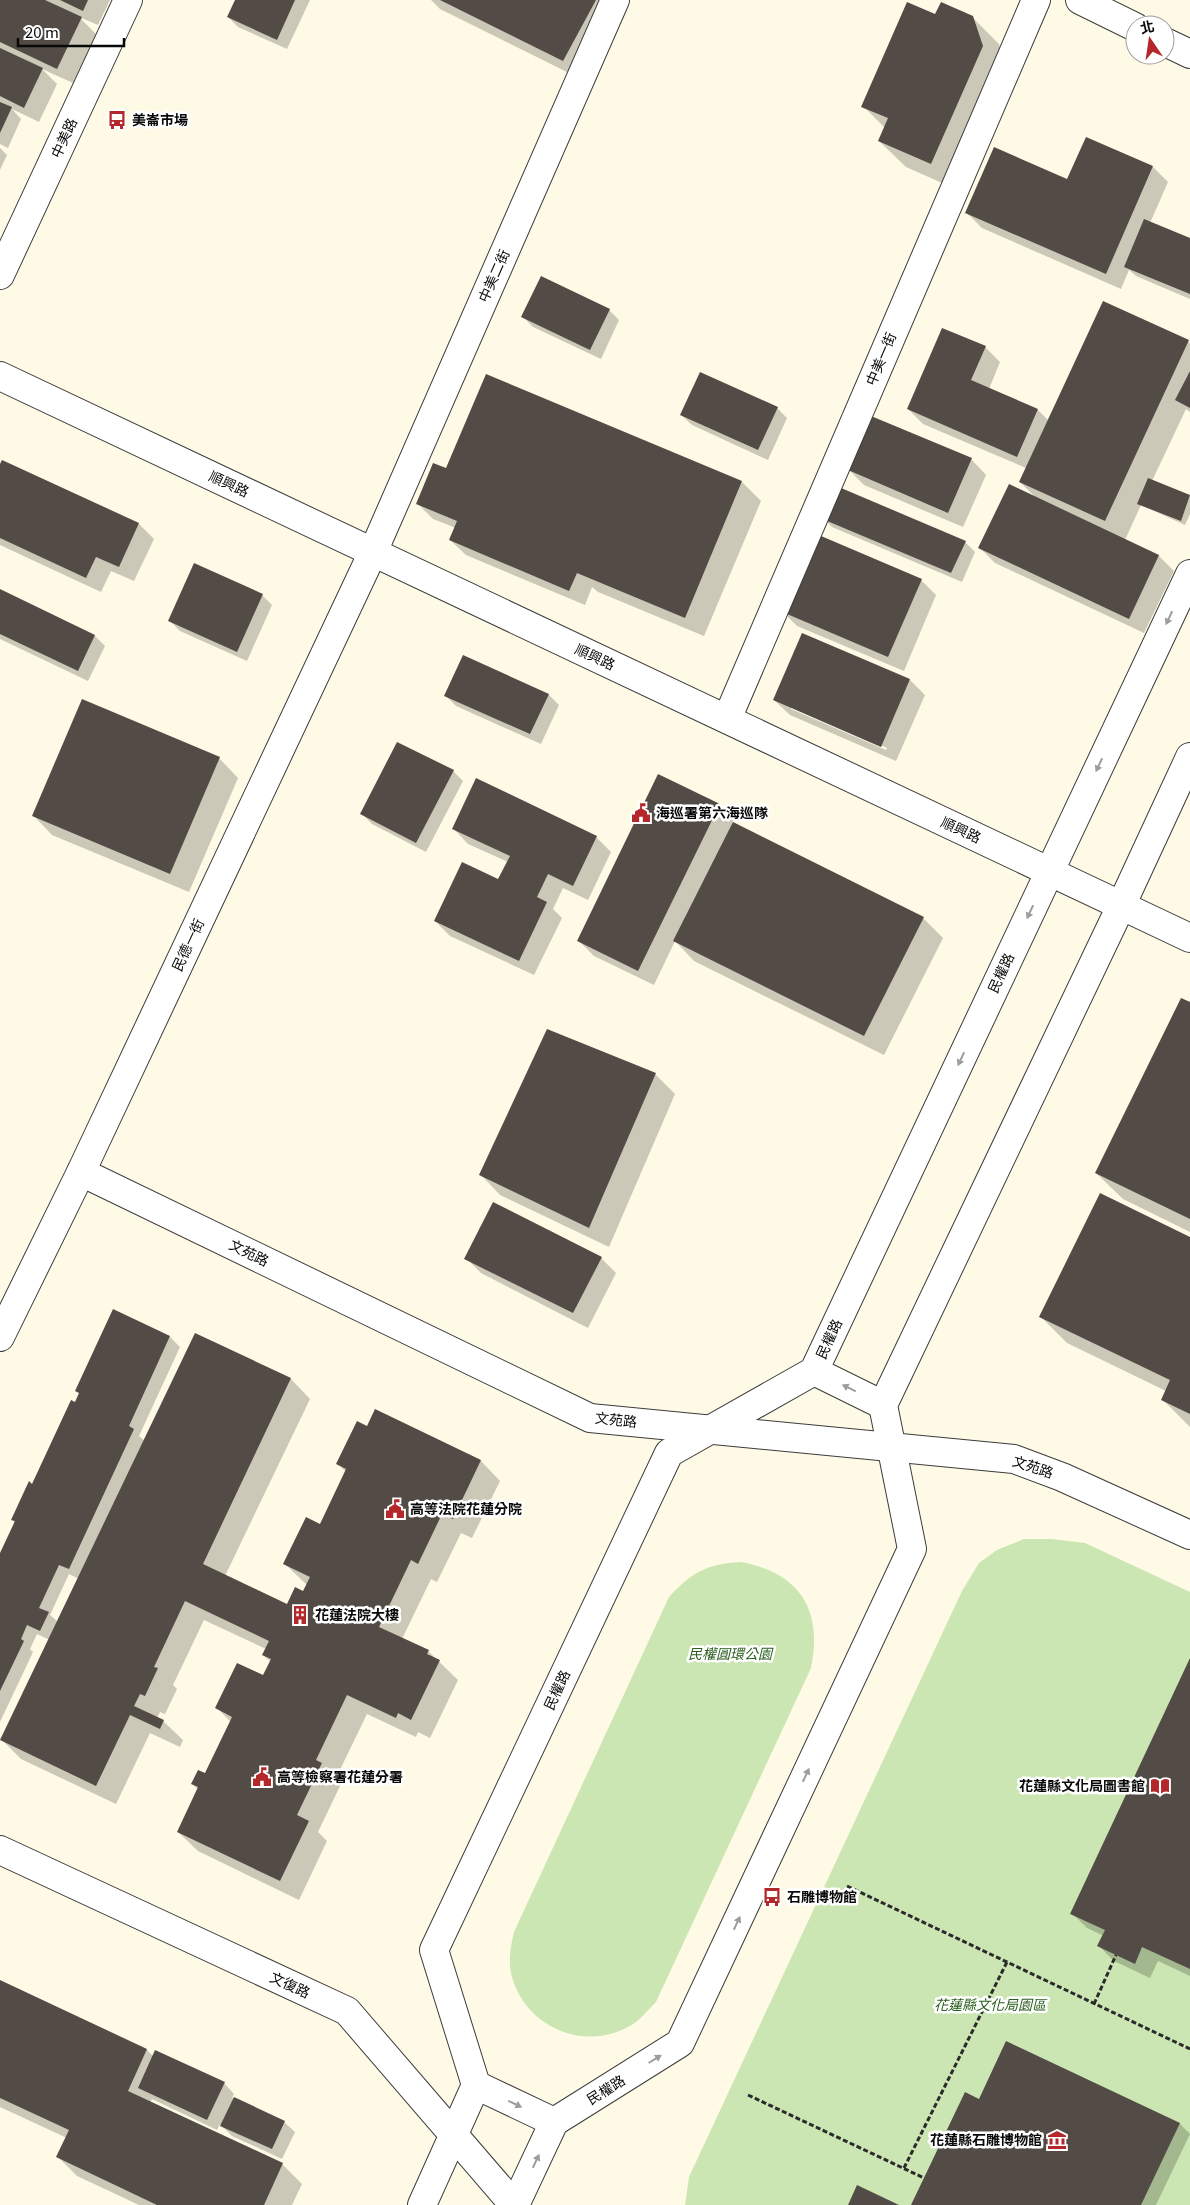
<svg xmlns="http://www.w3.org/2000/svg" width="1190" height="2205" viewBox="0 0 1190 2205" font-family="Georgia,'Noto Sans TC',serif">
  <rect width="100%" height="100%" fill="#fefae6"/>
  <g fill="#cce6b3">
    <polygon points="1024,1539 1051,1539 1085,1543 1190,1592 1190,2205 685,2205 689,2177 962,1591 979,1563 997,1550"/>
    <path d="M 741,1562 C 800,1573 823,1610 811,1668 L 656,2002 C 646,2012 638,2023 624,2029 C 578,2051 522,2023 511,1973 C 508,1959 511,1945 514,1932 L 669,1597 C 692,1572 707,1564 741,1562 Z"/>
  </g>
  <g fill="#0003" fill-rule="evenodd">
    <polygon points="0,0 110,0 98,25 79,17 96,34 73,83 42,69 57,84 39,122 12,109 21,119 8,148 0,144"/>
    <polygon points="236,0 310,0 287,49 238,27 228,17"/>
    <polygon points="431,0 626,0 583,80 440,9"/>
    <polygon points="936,16 972,17 999,44 1009,74 958,190 906,167 879,141 885,128 863,106"/>
    <polygon points="0,148 7,155 0,170"/>
    <polygon points="1153,167 1168,182 1150,223 1190,240 1190,299 1136,276 1129,270 1121,289 982,228 967,213 1068,181"/>
    <polygon points="1104,303 1190,343 1190,412 1186,409 1152,481 1190,496 1190,514 1185,525 1141,505 1125,540 1159,556 1174,571 1144,633 995,563 980,548 1037,499 1020,482 1026,468 923,424 908,409 985,347 1000,362 989,389 1038,410 1049,421"/>
    <polygon points="609,310 619,320 601,359 533,327 523,317"/>
    <polygon points="777,408 787,418 768,460 692,425 681,415"/>
    <polygon points="971,459 986,475 963,527 864,485 849,470"/>
    <polygon points="3,461 139,524 154,539 134,581 111,571 101,592 0,545 0,467"/>
    <polygon points="452,472 742,482 761,501 704,636 598,592 592,587 585,605 466,555 450,540 456,528 433,519 418,504"/>
    <polygon points="822,517 965,542 975,552 962,582 832,527"/>
    <polygon points="921,580 936,595 904,671 797,626 782,611"/>
    <polygon points="0,590 95,636 105,646 88,681 0,639"/>
    <polygon points="262,595 272,605 247,661 180,631 170,621"/>
    <path d="M 910,680 L 925,695 L 896,761 L 790,715 L 774,700 ZM 791,706 L 887,748 L 886,750 L 791,709 Z"/>
    <polygon points="549,695 559,705 541,744 456,706 446,696"/>
    <polygon points="219,758 238,778 189,892 52,835 33,815"/>
    <polygon points="453,771 463,781 426,852 372,824 361,813"/>
    <polygon points="719,805 734,820 732,823 923,918 943,938 884,1055 694,961 675,941 654,985 594,956 579,941"/>
    <polygon points="453,828 596,837 611,852 588,900 563,888 553,909 562,918 534,975 450,936 435,921 499,881 508,862 468,844"/>
    <polygon points="1190,1004 1190,1232 1123,1199 1096,1173"/>
    <polygon points="548,1031 656,1075 675,1094 609,1247 500,1195 481,1175"/>
    <polygon points="1190,1238 1190,1427 1162,1399 1166,1391 1067,1343 1041,1317"/>
    <polygon points="466,1258 601,1258 616,1273 588,1328 481,1273"/>
    <path d="M 196,1334 L 291,1379 L 310,1399 L 225,1576 L 287,1605 L 304,1593 L 307,1585 L 285,1564 L 320,1525 L 346,1472 L 337,1463 L 368,1427 L 375,1411 L 481,1461 L 500,1481 L 472,1538 L 461,1533 L 437,1582 L 431,1579 L 402,1639 L 428,1651 L 458,1680 L 430,1738 L 418,1732 L 416,1737 L 367,1714 L 336,1778 L 341,1784 L 318,1832 L 327,1841 L 299,1900 L 198,1851 L 178,1832 L 198,1790 L 193,1784 L 206,1775 L 231,1722 L 217,1708 L 263,1677 L 271,1662 L 263,1655 L 266,1649 L 204,1620 L 173,1685 L 177,1689 L 165,1714 L 160,1712 L 157,1718 L 163,1721 L 183,1740 L 180,1747 L 150,1733 L 116,1804 L 21,1759 L 2,1740 L 50,1640 L 37,1634 L 30,1649 L 33,1652 L 0,1722 L 0,1556 L 15,1523 L 12,1520 L 33,1485 L 76,1403 L 170,1337 L 180,1347 L 139,1436 L 145,1441 ZM 69,1574 L 79,1579 L 58,1622 L 50,1615 Z"/>
    <polygon points="1190,1661 1190,1976 1158,1961 1150,1978 1114,1961 1099,1946 1104,1936 1087,1928 1072,1913"/>
    <polygon points="0,1982 147,2050 154,2057 224,2083 234,2094 232,2098 284,2122 295,2132 282,2159 232,2136 220,2124 217,2130 152,2099 150,2103 282,2164 302,2184 292,2205 139,2205 77,2176 58,2157 67,2138 0,2107"/>
    <polygon points="1007,2043 1180,2124 1190,2134 1156,2205 912,2205 979,2100"/>
  </g>
  <g fill="#524b46">
    <polygon points="0,0 45,0 82,17 57,69 0,42"/>
    <polygon points="60,0 88,0 83,11"/>
    <polygon points="235,0 295,0 277,40 227,17"/>
    <polygon points="440,0 596,0 563,61"/>
    <polygon points="907,2 935,14 941,2 973,16 983,46 931,164 878,141 888,118 861,107"/>
    <polygon points="0,48 43,68 24,108 0,96"/>
    <polygon points="0,102 12,107 0,133"/>
    <polygon points="1086,137 1153,166 1106,274 965,213 994,147 1067,179"/>
    <polygon points="1144,219 1190,238 1190,294 1124,267"/>
    <polygon points="541,276 610,309 590,350 521,317"/>
    <polygon points="1103,301 1189,340 1105,521 1019,482"/>
    <polygon points="942,328 986,346 971,380 1038,409 1017,457 907,409"/>
    <polygon points="1190,371 1190,408 1175,400"/>
    <polygon points="700,372 778,407 758,450 680,415"/>
    <polygon points="486,374 742,481 685,618 577,573 569,591 449,540 457,521 416,504 433,463 446,468"/>
    <polygon points="871,416 972,458 948,513 848,470"/>
    <polygon points="2,460 139,523 119,567 96,557 86,578 0,538 0,464"/>
    <polygon points="1148,478 1190,495 1181,521 1137,504"/>
    <polygon points="1009,484 1159,555 1129,619 978,548"/>
    <polygon points="834,485 966,541 951,573 820,518"/>
    <polygon points="814,533 922,579 888,657 780,611"/>
    <polygon points="194,563 263,594 237,652 168,621"/>
    <polygon points="0,589 95,635 78,671 0,634"/>
    <polygon points="802,633 910,679 881,747 773,700"/>
    <polygon points="463,655 549,694 530,734 444,696"/>
    <polygon points="82,699 220,757 170,874 32,816"/>
    <polygon points="397,742 454,770 416,843 360,814"/>
    <polygon points="658,774 720,804 638,971 577,941"/>
    <polygon points="476,778 597,836 573,886 548,874 537,897 547,902 519,961 434,921 462,862 498,879 510,856 452,829"/>
    <polygon points="733,822 924,917 864,1036 673,941"/>
    <polygon points="1181,998 1190,1002 1190,1219 1095,1173"/>
    <polygon points="547,1029 656,1073 589,1228 479,1175"/>
    <polygon points="1100,1193 1190,1237 1190,1414 1161,1400 1170,1380 1039,1317"/>
    <polygon points="493,1202 602,1257 573,1313 464,1259"/>
    <polygon points="113,1309 170,1336 129,1426 134,1429 69,1569 59,1565 39,1608 49,1612 40,1631 27,1625 21,1639 24,1641 0,1691 0,1553 15,1521 11,1520 29,1481 32,1484 71,1400 75,1402 79,1393 75,1391"/>
    <polygon points="195,1333 291,1378 203,1564 287,1604 295,1587 303,1591 310,1577 283,1564 306,1517 320,1524 346,1469 336,1464 357,1421 367,1426 375,1409 481,1460 453,1519 442,1514 418,1564 411,1560 379,1627 429,1650 427,1654 440,1660 411,1720 398,1713 396,1718 347,1695 316,1760 322,1763 297,1815 309,1821 280,1881 177,1832 198,1787 191,1784 198,1770 205,1773 232,1717 215,1708 237,1663 263,1675 271,1659 262,1655 269,1641 185,1601 154,1667 158,1668 145,1696 140,1694 134,1706 164,1720 160,1729 130,1715 96,1786 0,1740"/>
    <polygon points="1190,1658 1190,1969 1142,1947 1135,1964 1097,1946 1105,1930 1070,1914"/>
    <polygon points="0,1980 147,2049 128,2091 283,2163 264,2205 157,2205 56,2157 69,2130 0,2098"/>
    <polygon points="1006,2041 1180,2123 1141,2205 911,2205 965,2092 979,2099"/>
    <polygon points="155,2050 225,2082 207,2120 138,2088"/>
    <polygon points="234,2097 285,2121 272,2149 220,2126"/>
    <polygon points="857,2185 899,2205 848,2205"/>
  </g>
  <g fill="none" stroke-linecap="round" stroke-linejoin="round">
    <g stroke="#3c3c3c" stroke-width="30">
      <g id="minor">
        <polyline points="1080,0 1135,27"/>
        <polyline points="1165,42 1190,54"/>
        <polyline points="0,275 128,0"/>
        <polyline points="0,376 1190,938"/>
        <polyline points="727,719 1036,0"/>
        <polyline points="81,1172 590,1418 1014,1459 1062,1477 1190,1535"/>
        <polyline points="0,1337 81,1172 373,552 615,0"/>
        <polyline points="814,1371 883,1405"/>
        <polyline points="0,1850 347,2011 514,2205"/>
        <polyline points="476,2085 554,2122"/>
        <polyline points="422,2205 476,2085 434,1950 669,1453 814,1371 1190,574"/>
        <polyline points="515,2205 554,2122 680,2043 912,1549 883,1405 1121,906 1190,757"/>
      </g>
    </g>
    <g stroke="#2b2b2b" stroke-width="3" stroke-dasharray="5 2.5" stroke-linecap="butt">
      <polyline points="847,1886 1190,2049"/>
      <polyline points="1094,2004 1116,1955"/>
      <polyline points="748,2095 924,2178"/>
      <polyline points="904,2168 1007,1962"/>
    </g>
    <use href="#minor" stroke="#fff" stroke-width="28"/>
  </g>
  <defs><path id="oneway-solid" d="M-6-.8H1V-3.2L6.5 0L1 3.2V.8H-6Z" transform="scale(1.25)"/></defs>
  <g fill="#9d9d9d">
    <use href="#oneway-solid" transform="translate(1169 618) rotate(115)"/>
    <use href="#oneway-solid" transform="translate(1099 765) rotate(115)"/>
    <use href="#oneway-solid" transform="translate(1030 912) rotate(115)"/>
    <use href="#oneway-solid" transform="translate(961 1059) rotate(115)"/>
    <use href="#oneway-solid" transform="translate(849 1388) rotate(-154)"/>
    <use href="#oneway-solid" transform="translate(806 1775) rotate(-65)"/>
    <use href="#oneway-solid" transform="translate(737 1923) rotate(-65)"/>
    <use href="#oneway-solid" transform="translate(655 2059) rotate(-32)"/>
    <use href="#oneway-solid" transform="translate(515 2104) rotate(25)"/>
    <use href="#oneway-solid" transform="translate(536 2161) rotate(-65)"/>
  </g>
  <defs>
    <g id="bus-bare" transform="scale(1.5)"><path d="M-5-6H5V4H4V6H2V4H-2V6H-4V4H-5ZM-3.5-4V0h7V-4ZM-3.5 1.2v1.5H-2V1.2ZM2 1.2v1.5H3.5V1.2Z" fill="#b4272b" stroke="#fff" stroke-width="2.5" paint-order="stroke"/></g>
    <g id="civic-bare" transform="scale(1.5)"><path d="M-.6-6.5H3V-4.5H.6V-3L4-1V1h2V6H-6V1h2V-1L-.6-3ZM-1.2 2.5V6h2.4V2.5Z" fill="#b4272b" stroke="#fff" stroke-width="2.5" paint-order="stroke"/></g>
    <g id="building-bare" transform="scale(1.5)"><path d="M-4-6H4V6H1V3H-1V6H-4ZM-2.5-4.3h1.7v1.8h-1.7ZM.8-4.3h1.7v1.8H.8ZM-2.5-1h1.7V.8h-1.7ZM.8-1h1.7V.8H.8Z" fill="#b4272b" stroke="#fff" stroke-width="2.5" paint-order="stroke"/></g>
    <g id="library-bare" transform="scale(1.5)"><path d="M-6-4Q-3-5.5-.7-3.5V5Q-3 3-6 4ZM6-4Q3-5.5 .7-3.5V5Q3 3 6 4Z" fill="#b4272b" stroke="#fff" stroke-width="2.5" paint-order="stroke"/></g>
    <g id="museum-bare" transform="scale(1.5)"><path d="M0-6L6-3V-2H-6V-3ZM-5-1h2V3h-2ZM-1-1h2V3h-2ZM3-1h2V3H3ZM-6 4H6V6H-6Z" fill="#b4272b" stroke="#fff" stroke-width="2.5" paint-order="stroke"/></g>
  </defs>
  <g fill-rule="evenodd">
    <use href="#bus-bare" x="117" y="120"/>
    <use href="#civic-bare" x="641" y="813"/>
    <use href="#civic-bare" x="395" y="1509"/>
    <use href="#building-bare" x="300" y="1615"/>
    <use href="#civic-bare" x="262" y="1777"/>
    <use href="#library-bare" x="1160" y="1786"/>
    <use href="#bus-bare" x="772" y="1897"/>
    <use href="#museum-bare" x="1057" y="2140"/>
  </g>
  <g text-anchor="middle" stroke-width="5" stroke-linejoin="round" paint-order="stroke">
    <g font-size="14" font-weight="bold" fill="#090909" stroke="#fff" text-anchor="start">
      <text x="132" y="125">美崙市場</text>
      <text x="656" y="818">海巡署第六海巡隊</text>
      <text x="410" y="1514">高等法院花蓮分院</text>
      <text x="315" y="1620">花蓮法院大樓</text>
      <text x="277" y="1782">高等檢察署花蓮分署</text>
      <text x="1145" y="1791" text-anchor="end">花蓮縣文化局圖書館</text>
      <text x="787" y="1902">石雕博物館</text>
      <text x="1042" y="2145" text-anchor="end">花蓮縣石雕博物館</text>
    </g>
    <g font-size="14" fill="#090909" stroke="#fff">
      <text transform="translate(64 138) rotate(-65)" y="5">中美路</text>
      <text transform="translate(494 276) rotate(-66)" y="5">中美二街</text>
      <text transform="translate(881 359) rotate(-67)" y="5">中美一街</text>
      <text transform="translate(229 484) rotate(25)" y="5">順興路</text>
      <text transform="translate(595 657) rotate(25)" y="5">順興路</text>
      <text transform="translate(961 830) rotate(25)" y="5">順興路</text>
      <text transform="translate(188 945) rotate(-65)" y="5">民德一街</text>
      <text transform="translate(1001 973) rotate(-65)" y="5">民權路</text>
      <text transform="translate(249 1253) rotate(26)" y="5">文苑路</text>
      <text transform="translate(829 1339) rotate(-65)" y="5">民權路</text>
      <text transform="translate(616 1420) rotate(6)" y="5">文苑路</text>
      <text transform="translate(1033 1467) rotate(18)" y="5">文苑路</text>
      <text transform="translate(557 1690) rotate(-65)" y="5">民權路</text>
      <text transform="translate(290 1985) rotate(25)" y="5">文復路</text>
      <text transform="translate(606 2090) rotate(-32)" y="5">民權路</text>
    </g>
    <g font-size="14" font-style="italic" fill="#295e1d" stroke="#fff">
      <text x="730" y="1659">民權圓環公園</text>
      <text x="990" y="2010">花蓮縣文化局園區</text>
    </g>
  </g>
  <g transform="translate(1150 40) rotate(347)"><circle r="24" fill="#ffffff" stroke="#9d9d9d"/>
  <path d="M0-4L9 19L0 12L-9 19Z" fill="#b4272b"/>
  <text y="-8" font-size="14" font-weight="bold" text-anchor="middle" fill="#090909">北</text>
  </g>
  <path d="M18 38v8h106v-8" fill="none" stroke="#090909" stroke-width="2.5"/>
  <text x="25" y="38" font-size="15" fill="#090909" stroke="#ffffff" stroke-width="4" paint-order="stroke">20 m</text>
</svg>
